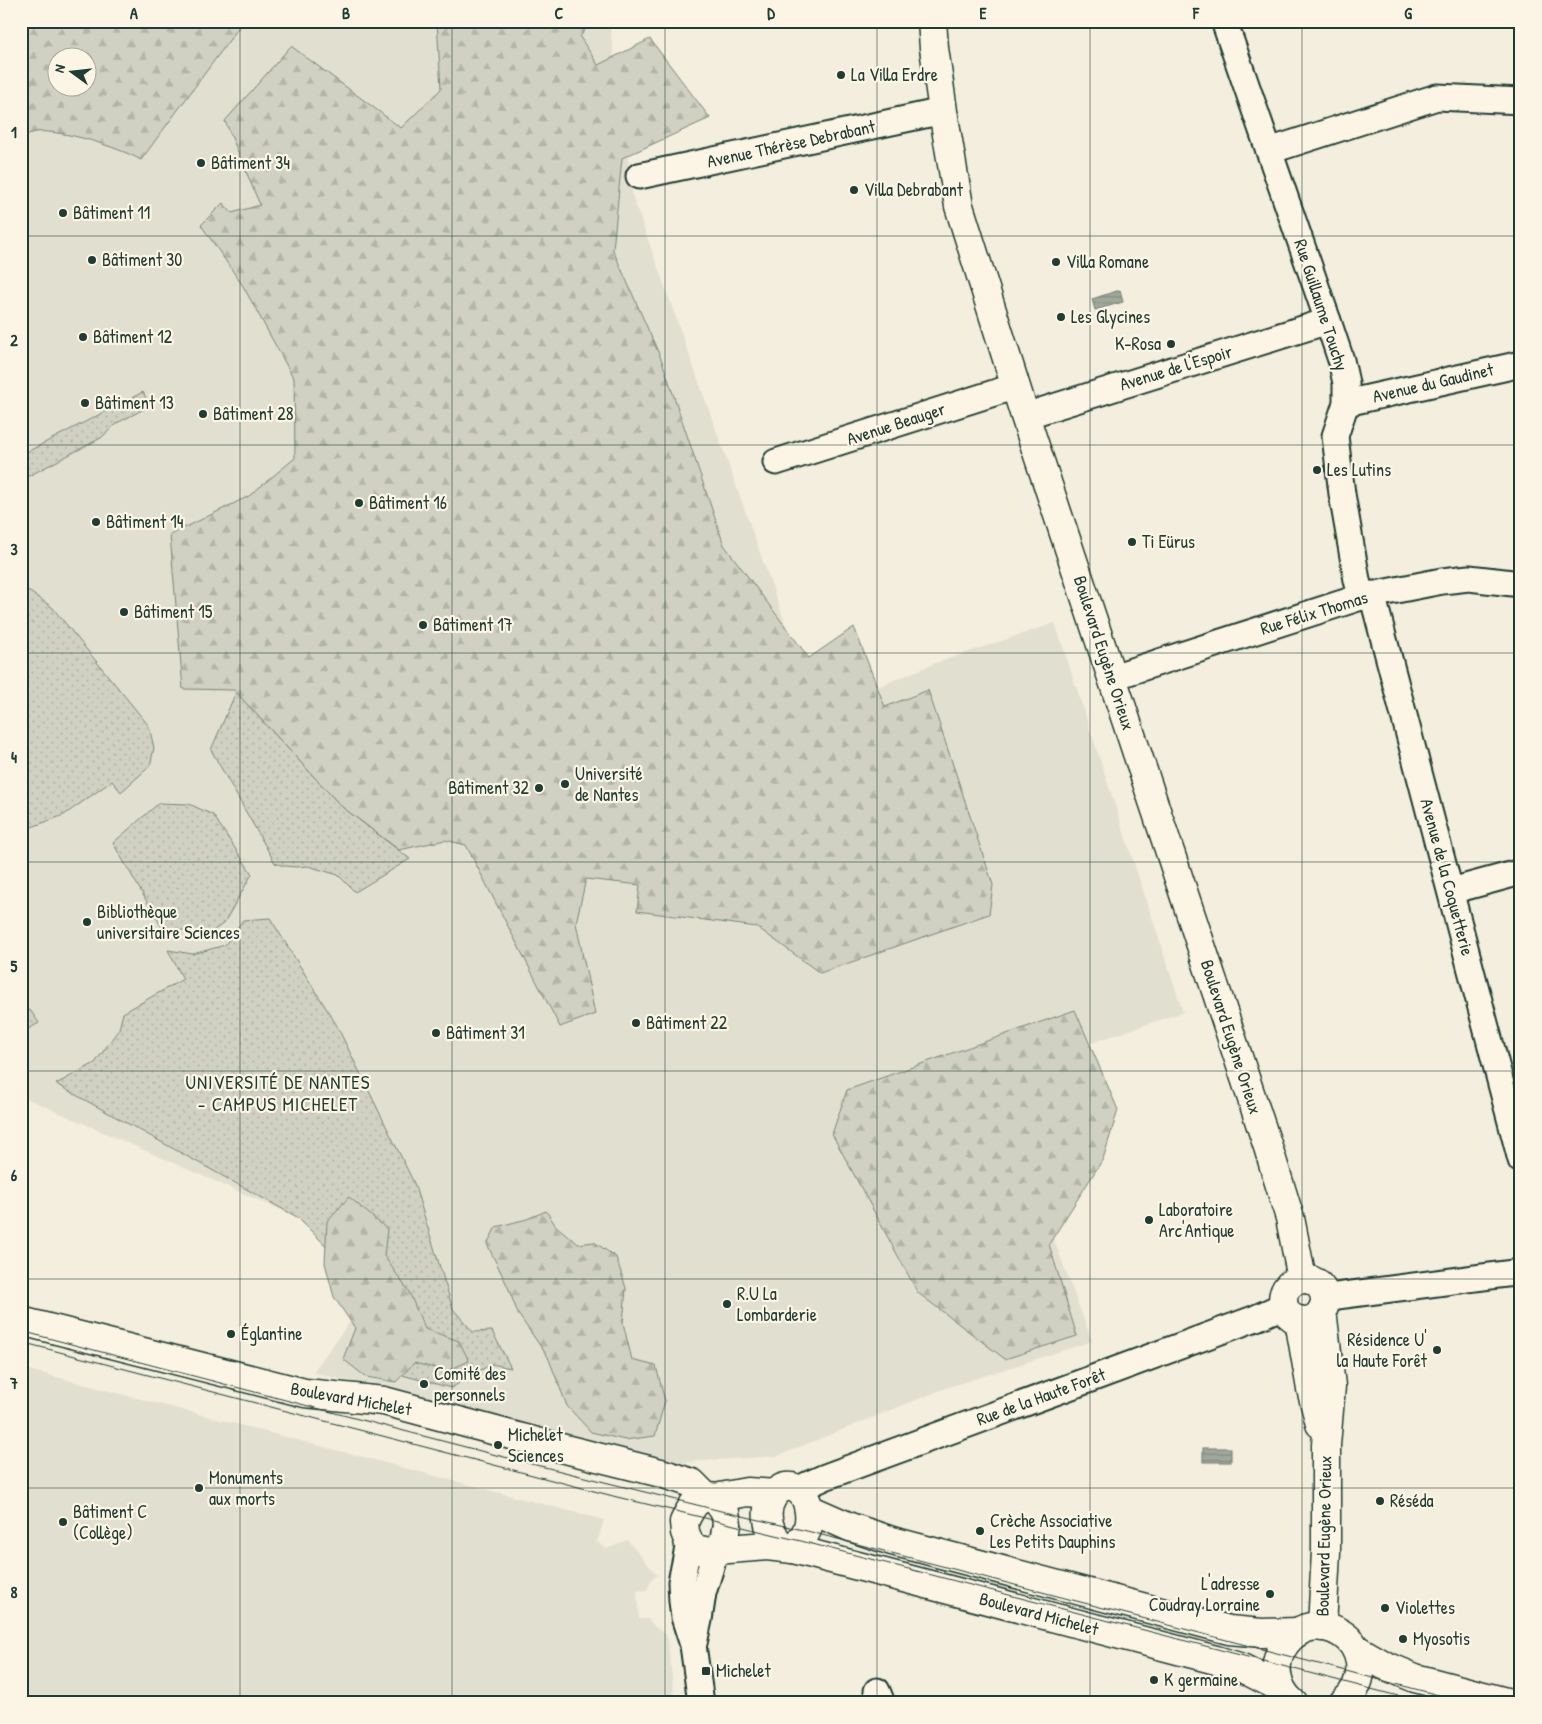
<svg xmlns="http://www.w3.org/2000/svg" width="1542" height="1724" viewBox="0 0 1542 1724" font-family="'Patrick Hand',sans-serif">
  <defs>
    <pattern id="grass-dots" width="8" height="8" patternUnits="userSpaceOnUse" patternTransform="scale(1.25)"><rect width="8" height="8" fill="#d0d1c2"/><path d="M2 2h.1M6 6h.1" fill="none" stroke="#b2b4a7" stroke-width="1.8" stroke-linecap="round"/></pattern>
    <pattern id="forest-firs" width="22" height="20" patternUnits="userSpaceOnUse" patternTransform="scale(1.25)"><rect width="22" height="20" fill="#d0d1c2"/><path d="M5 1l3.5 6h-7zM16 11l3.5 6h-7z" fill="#b2b4a7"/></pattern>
    <pattern id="water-rules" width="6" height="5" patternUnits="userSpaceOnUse" patternTransform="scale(1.25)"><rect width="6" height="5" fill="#a0a89b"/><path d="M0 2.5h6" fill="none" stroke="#828a7f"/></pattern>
  </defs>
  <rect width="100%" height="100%" fill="#f3eede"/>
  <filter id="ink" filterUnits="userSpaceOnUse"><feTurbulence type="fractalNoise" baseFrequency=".02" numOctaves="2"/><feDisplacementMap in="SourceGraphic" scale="10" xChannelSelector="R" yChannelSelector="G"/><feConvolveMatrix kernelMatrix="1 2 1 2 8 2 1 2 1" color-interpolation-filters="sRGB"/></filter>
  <g filter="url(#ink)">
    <g fill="#e1dfd0" fill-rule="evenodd">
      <path d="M 21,21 L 609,21 L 633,198 L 817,712 L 936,663 L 1055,623 L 1183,1012 L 1088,1044 L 1116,1124 L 1023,1158 L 1092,1341 L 943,1389 L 777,1456 L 669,1463 L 313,1372 L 372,1292 L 297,1217 L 21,1096 ZM 58,58 L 88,58 L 88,88 L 58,88 Z"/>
      <polygon points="21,1368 604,1520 597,1542 607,1549 627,1540 657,1575 652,1579 647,1590 637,1591 639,1619 648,1619 655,1627 667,1635 675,1703 21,1703"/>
    </g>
    <g fill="url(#grass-dots)" stroke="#78877b">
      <polygon points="143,392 150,406 117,423 101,438 21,480 21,455"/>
      <polygon points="21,586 52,607 149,726 154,748 150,766 121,792 112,781 64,815 21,831"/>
      <polygon points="236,692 341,806 410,859 355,892 338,875 308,866 296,867 284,866 275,863 211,750"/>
      <polygon points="159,803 189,804 213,815 252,874 224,923 206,936 185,930 164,931 113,843"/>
      <polygon points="270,918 336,1024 414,1183 453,1309 473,1332 492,1331 511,1368 491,1364 451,1388 387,1371 373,1292 297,1217 56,1084 95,1063 119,1029 123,1013 183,979 168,950 193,954 225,945 243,920"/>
      <polygon points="30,1010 39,1023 21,1033 21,1014"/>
    </g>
    <g fill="url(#forest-firs)" stroke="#78877b" fill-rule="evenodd">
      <path d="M 21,21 L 230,21 L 239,27 L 141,160 C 118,147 61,129 36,132 C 31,133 26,135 21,136 ZM 58,58 L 88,58 L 88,88 L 58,88 Z"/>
      <polygon points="437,21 591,21 580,37 598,65 650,39 710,118 622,158 613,250 662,361 724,545 809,658 854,627 885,707 928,690 993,885 989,914 820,973 757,927 637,911 640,885 586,879 576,923 595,1014 560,1027 466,845 445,840 399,850 341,806 234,690 183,689 170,535 249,496 295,458 294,379 243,286 201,225 223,203 232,213 260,205 225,121 291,46 401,128 441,89"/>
      <polygon points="1075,1010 1118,1110 1103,1159 1049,1244 1077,1336 1005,1359 918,1293 832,1134 847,1090"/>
      <polygon points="349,1197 387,1229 384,1256 409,1292 425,1329 459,1341 469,1361 447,1371 414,1363 396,1382 366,1377 343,1359 355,1328 334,1297 325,1263 327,1221"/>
      <polygon points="546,1211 556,1226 578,1244 594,1242 616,1257 626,1288 623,1323 632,1360 656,1366 665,1401 655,1436 625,1440 591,1432 567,1406 548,1357 518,1314 508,1287 487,1244 496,1227 527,1219"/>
    </g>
    <g fill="url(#water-rules)" stroke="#6c7d72">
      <polygon points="1120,290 1123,302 1095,310 1092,299"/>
      <rect x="1203" y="1448" width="28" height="14"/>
    </g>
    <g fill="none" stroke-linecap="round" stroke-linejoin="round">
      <g stroke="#1f3d34" stroke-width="29">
        <g id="street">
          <polyline points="1224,21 1328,321 1341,360 1346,383 1346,403 1335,436 1342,494 1357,580 1361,597"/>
          <polyline points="1269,151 1437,97 1521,101"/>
          <polyline points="639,176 943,111"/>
          <polyline points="1346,403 1521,364"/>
          <polyline points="1025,416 1328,321"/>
          <polyline points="776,462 1016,386"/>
          <polyline points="1372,594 1521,1160"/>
          <polyline points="1113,677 1361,597 1442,581 1469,578 1521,584"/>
          <polyline points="1451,891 1521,872"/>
          <polyline points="1325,1301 1337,1296 1521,1272"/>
          <polyline points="800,1492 807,1485 825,1477 1256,1318 1278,1308 1285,1307"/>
          <polyline points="689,1543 681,1582 682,1601 684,1617 693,1645 701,1703"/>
          <polyline points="694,1643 699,1620 703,1593 716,1550"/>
          <polyline points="877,1691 882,1703"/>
        </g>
      </g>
      <g stroke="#1f3d34" stroke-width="31">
        <g id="secondary">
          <polyline points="21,1321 305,1393 384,1401 537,1442 661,1473 692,1483 705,1496 715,1498 725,1512 727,1524 724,1542 716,1550 709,1552 695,1549 689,1543 685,1532 684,1522 688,1514 694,1504 705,1496"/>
          <polyline points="715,1498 747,1492 775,1494"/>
          <polyline points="809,1509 850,1527 892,1541 1229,1630 1262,1633 1298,1632"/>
          <path d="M 781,1547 C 776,1539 769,1530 768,1519 C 766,1506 774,1484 792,1487 C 809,1491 812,1517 807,1530 C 804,1537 798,1544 793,1549"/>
          <polyline points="716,1550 767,1546 793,1549 1216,1660 1242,1668 1281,1688"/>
          <polyline points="1356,1649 1384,1665 1415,1678 1510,1703"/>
        </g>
      </g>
      <g stroke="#1f3d34" stroke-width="31">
        <g id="primary">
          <polyline points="932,21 934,48 943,111 959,206 1025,416 1268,1147 1290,1218 1302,1279"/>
          <circle cx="1304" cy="1300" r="21"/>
          <polyline points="1299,1320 1311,1389 1320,1424"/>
          <polyline points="1322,1627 1326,1552 1326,1445 1331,1386 1322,1310"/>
          <path d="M 1293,1703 C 1251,1667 1298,1604 1342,1634 C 1352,1640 1358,1651 1360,1662 C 1362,1678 1355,1693 1343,1703"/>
        </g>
      </g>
      <use href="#street" stroke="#fcf5e5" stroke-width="25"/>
      <use href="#secondary" stroke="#fcf5e5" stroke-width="28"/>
      <use href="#primary" stroke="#fcf5e5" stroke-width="28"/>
      <g stroke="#1f3d34" stroke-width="1">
        <polyline points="21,1331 496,1455 725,1512 807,1531 1469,1703"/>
        <polyline points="21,1342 617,1497 801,1541 1425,1703"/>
      </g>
    </g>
  </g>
  <path fill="none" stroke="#1f3d34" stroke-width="1" stroke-opacity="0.55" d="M 240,21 L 240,1703M 452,21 L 452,1703M 665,21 L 665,1703M 877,21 L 877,1703M 1090,21 L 1090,1703M 1302,21 L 1302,1703M 21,236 L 1521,236M 21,445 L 1521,445M 21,653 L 1521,653M 21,862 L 1521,862M 21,1071 L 1521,1071M 21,1279 L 1521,1279M 21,1488 L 1521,1488"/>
  <g fill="#1f3d34" stroke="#fcf5e5" stroke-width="2">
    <circle cx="841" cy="75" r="5"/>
    <circle cx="201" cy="163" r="5"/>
    <circle cx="854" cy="190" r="5"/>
    <circle cx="63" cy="213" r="5"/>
    <circle cx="92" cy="260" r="5"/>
    <circle cx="1056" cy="262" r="5"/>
    <circle cx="1061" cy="317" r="5"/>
    <circle cx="83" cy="337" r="5"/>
    <circle cx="1171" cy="344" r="5"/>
    <circle cx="85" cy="403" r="5"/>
    <circle cx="203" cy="414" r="5"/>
    <circle cx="1317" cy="470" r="5"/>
    <circle cx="359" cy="503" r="5"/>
    <circle cx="96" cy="522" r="5"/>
    <circle cx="1132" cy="542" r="5"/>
    <circle cx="124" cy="612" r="5"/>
    <circle cx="423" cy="625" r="5"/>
    <circle cx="565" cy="784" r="5"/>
    <circle cx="539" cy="788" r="5"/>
    <circle cx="87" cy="922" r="5"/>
    <circle cx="636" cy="1023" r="5"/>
    <circle cx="436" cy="1033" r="5"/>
    <circle cx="1149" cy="1220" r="5"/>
    <circle cx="727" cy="1304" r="5"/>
    <circle cx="231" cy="1334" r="5"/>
    <circle cx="1437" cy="1350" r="5"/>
    <circle cx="424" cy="1384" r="5"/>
    <circle cx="498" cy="1445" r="5"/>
    <circle cx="199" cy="1488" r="5"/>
    <circle cx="1380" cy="1501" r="5"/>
    <circle cx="63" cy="1522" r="5"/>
    <circle cx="980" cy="1531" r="5"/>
    <circle cx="1270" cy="1594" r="5"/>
    <circle cx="1385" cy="1608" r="5"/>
    <circle cx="1403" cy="1639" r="5"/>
    <rect x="701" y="1666" width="10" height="10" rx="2.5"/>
    <circle cx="1154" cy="1680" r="5"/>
  </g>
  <g text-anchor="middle" stroke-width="4.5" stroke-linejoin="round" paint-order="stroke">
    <g font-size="18" fill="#1f3d34" stroke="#fcf5e5" text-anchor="start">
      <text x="851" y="81">La Villa Erdre</text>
      <text x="211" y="169">Bâtiment 34</text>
      <text x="864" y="196">Villa Debrabant</text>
      <text x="73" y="219">Bâtiment 11</text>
      <text x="102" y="266">Bâtiment 30</text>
      <text x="1066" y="268">Villa Romane</text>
      <text x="1071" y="323">Les Glycines</text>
      <text x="93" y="343">Bâtiment 12</text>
      <text x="1161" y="350" text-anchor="end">K-Rosa</text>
      <text x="95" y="409">Bâtiment 13</text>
      <text x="213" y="420">Bâtiment 28</text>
      <text x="1327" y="476">Les Lutins</text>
      <text x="369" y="509">Bâtiment 16</text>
      <text x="106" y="528">Bâtiment 14</text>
      <text x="1142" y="548">Ti Eürus</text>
      <text x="134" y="618">Bâtiment 15</text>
      <text x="433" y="631">Bâtiment 17</text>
      <text x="575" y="780">Université<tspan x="575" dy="21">de Nantes</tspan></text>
      <text x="529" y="794" text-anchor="end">Bâtiment 32</text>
      <text x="97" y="918">Bibliothèque<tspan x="97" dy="21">universitaire Sciences</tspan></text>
      <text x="646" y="1029">Bâtiment 22</text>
      <text x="446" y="1039">Bâtiment 31</text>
      <text x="1159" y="1216">Laboratoire<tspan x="1159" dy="21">Arc'Antique</tspan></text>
      <text x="737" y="1300">R.U La<tspan x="737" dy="21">Lombarderie</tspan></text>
      <text x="241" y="1340">Églantine</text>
      <text x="1427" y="1346" text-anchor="end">Résidence U'<tspan x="1427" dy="21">la Haute Forêt</tspan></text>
      <text x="434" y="1380">Comité des<tspan x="434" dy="21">personnels</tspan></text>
      <text x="508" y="1441">Michelet<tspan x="508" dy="21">Sciences</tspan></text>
      <text x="209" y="1484">Monuments<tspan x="209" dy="21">aux morts</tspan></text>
      <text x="1390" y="1507">Réséda</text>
      <text x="73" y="1518">Bâtiment C<tspan x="73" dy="21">(Collège)</tspan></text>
      <text x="990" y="1527">Crèche Associative<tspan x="990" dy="21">Les Petits Dauphins</tspan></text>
      <text x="1260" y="1590" text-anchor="end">L'adresse<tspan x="1260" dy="21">Coudray Lorraine</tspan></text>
      <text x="1395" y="1614">Violettes</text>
      <text x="1413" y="1645">Myosotis</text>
      <text x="716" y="1677">Michelet</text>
      <text x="1164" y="1686">K germaine</text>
    </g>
    <g font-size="18" fill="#1f3d34" stroke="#fcf5e5">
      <text transform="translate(791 144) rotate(-12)" y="6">Avenue Thérèse Debrabant</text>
      <text transform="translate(1321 305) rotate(72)" y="6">Rue Guillaume Touchy</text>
      <text transform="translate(1176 368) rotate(-17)" y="6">Avenue de l'Espoir</text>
      <text transform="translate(1433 383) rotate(-13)" y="6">Avenue du Gaudinet</text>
      <text transform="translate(896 424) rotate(-18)" y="6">Avenue Beauger</text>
      <text transform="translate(1314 613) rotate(-17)" y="6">Rue Félix Thomas</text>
      <text transform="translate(1104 653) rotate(72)" y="6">Boulevard Eugène Orieux</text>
      <text transform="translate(1447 877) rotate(75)" y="6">Avenue de la Coquetterie</text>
      <text transform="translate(1231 1037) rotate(72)" y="6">Boulevard Eugène Orieux</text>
      <text transform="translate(1041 1397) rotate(-20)" y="6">Rue de la Haute Forêt</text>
      <text transform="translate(351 1399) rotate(10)" y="6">Boulevard Michelet</text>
      <text transform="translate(1324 1536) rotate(-89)" y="6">Boulevard Eugène Orieux</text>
      <text transform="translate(1039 1614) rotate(15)" y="6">Boulevard Michelet</text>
    </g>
    <g font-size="19" letter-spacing="1" fill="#1f3d34" stroke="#fcf5e5">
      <text x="278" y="1089">UNIVERSITÉ DE NANTES<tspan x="278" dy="22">- CAMPUS MICHELET</tspan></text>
    </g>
  </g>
  <rect width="1542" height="1724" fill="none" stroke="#fcf5e5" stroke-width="55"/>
  <g transform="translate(72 72) rotate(285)"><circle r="24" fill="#fcf5e5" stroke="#a4ab9e"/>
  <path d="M0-4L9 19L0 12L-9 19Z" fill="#1f3d34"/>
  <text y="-8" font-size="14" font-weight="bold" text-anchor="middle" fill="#1f3d34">N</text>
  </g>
  <rect x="28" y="28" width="1486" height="1668" fill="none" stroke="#1f3d34" stroke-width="2"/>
  <g font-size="16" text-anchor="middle" font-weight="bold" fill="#1f3d34">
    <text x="134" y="19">A</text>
    <text x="346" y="19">B</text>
    <text x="559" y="19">C</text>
    <text x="771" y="19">D</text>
    <text x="983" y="19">E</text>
    <text x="1196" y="19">F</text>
    <text x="1408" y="19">G</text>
    <text x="14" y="138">1</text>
    <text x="14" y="346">2</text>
    <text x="14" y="555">3</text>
    <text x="14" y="763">4</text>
    <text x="14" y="972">5</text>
    <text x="14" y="1181">6</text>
    <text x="14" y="1389">7</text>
    <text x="14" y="1598">8</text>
  </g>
</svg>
